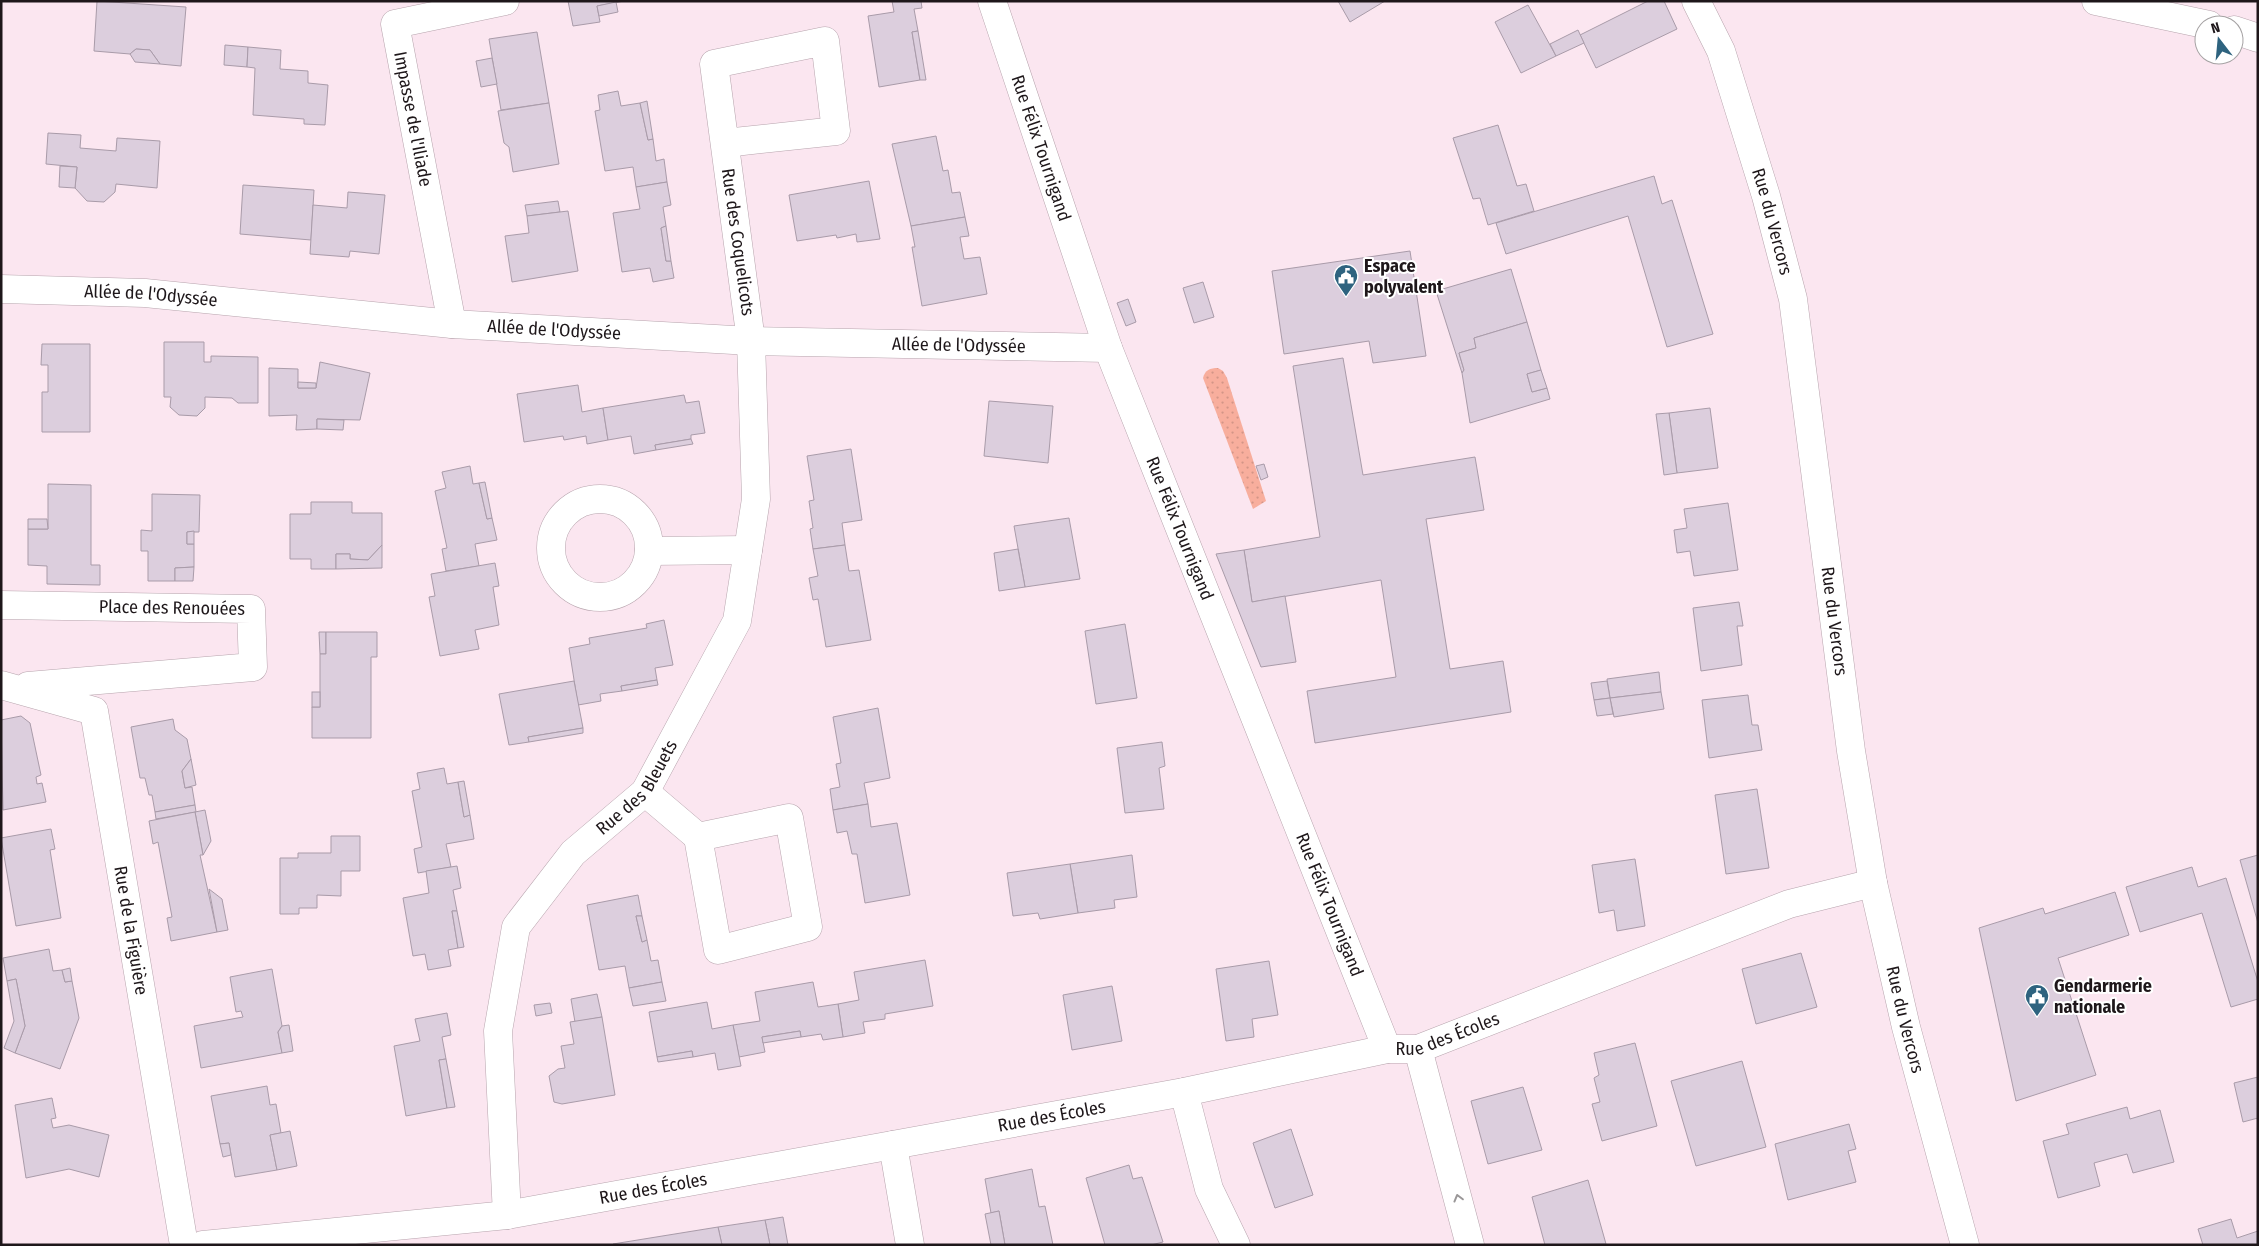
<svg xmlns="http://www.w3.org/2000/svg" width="2259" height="1246" viewBox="0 0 2259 1246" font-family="'Fira Sans Condensed',sans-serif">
  <defs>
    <pattern id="grass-dots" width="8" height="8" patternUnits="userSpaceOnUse" patternTransform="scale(1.25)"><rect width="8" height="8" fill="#f8ae9d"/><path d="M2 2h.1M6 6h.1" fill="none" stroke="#d49587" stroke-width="1.8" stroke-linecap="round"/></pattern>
  </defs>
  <rect width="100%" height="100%" fill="#fbe6f0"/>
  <path fill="url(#grass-dots)" d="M 1218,368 L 1223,371 L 1227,378 L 1266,501 L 1253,509 L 1203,378 C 1205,370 1210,368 1218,368 Z"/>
  <g fill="#dccedd" stroke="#a99ba9">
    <polygon points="97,1 186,7 181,66 160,64 150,50 136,49 130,54 94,51"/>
    <polygon points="568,1 624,1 597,6 600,22 573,26"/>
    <polygon points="892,1 921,1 922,8 914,9 918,31 912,32 920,80 879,87 868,16 894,12"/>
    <polygon points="1338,1 1385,1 1350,22"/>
    <polygon points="1648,1 1664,1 1677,29 1596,68 1580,35"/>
    <polygon points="616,2 618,12 599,16 597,6"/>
    <polygon points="1528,5 1556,56 1521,73 1495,22"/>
    <polygon points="1578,30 1584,43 1556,56 1550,44"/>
    <polygon points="918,31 926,80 920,80 912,32"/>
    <polygon points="537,32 549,103 501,110 489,39"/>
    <polygon points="225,45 248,47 247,67 224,65"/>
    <polygon points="248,47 281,50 280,69 308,71 308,83 328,85 325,125 304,124 304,119 253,115 255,68 247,67"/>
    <polygon points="136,49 150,50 160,64 135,62 130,54"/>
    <polygon points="492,58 497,84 481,87 476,61"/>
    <polygon points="618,91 621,106 640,103 648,140 653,139 656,161 664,159 667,182 636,187 633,167 605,171 595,111 600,110 598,95"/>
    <polygon points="647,101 653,139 648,140 640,103"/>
    <polygon points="549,103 559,164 513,172 509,147 504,143 498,111"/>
    <polygon points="1498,125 1517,186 1526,184 1534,211 1488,225 1480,198 1473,199 1453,138"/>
    <polygon points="48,133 81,135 80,148 116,151 117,138 160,141 157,188 116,184 115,192 104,202 87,201 75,188 77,167 46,164"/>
    <polygon points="936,136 943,171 948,170 952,193 960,192 965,217 911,226 892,144"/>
    <polygon points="60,166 77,167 75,188 59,187"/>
    <polygon points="1654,176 1662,204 1672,200 1713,334 1667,347 1628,216 1506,254 1496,223"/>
    <polygon points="869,181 880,239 857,242 856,234 837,238 836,235 797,241 789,195"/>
    <polygon points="667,182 671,205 663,207 666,226 661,228 666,261 671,261 674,278 653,282 650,268 622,272 613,213 640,209 636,187"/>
    <polygon points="243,185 314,190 311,240 240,234"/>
    <polygon points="348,192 385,195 379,254 350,251 349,257 310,254 313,205 347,208"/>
    <polygon points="558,201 560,212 527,216 525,205"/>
    <polygon points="568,211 578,271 512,282 505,236 529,233 527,216"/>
    <polygon points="965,217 969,236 960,237 964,259 980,257 987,294 922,306 912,247 915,247 911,226"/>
    <polygon points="666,226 671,261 666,261 661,228"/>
    <polygon points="1410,251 1426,356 1373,363 1369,341 1284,354 1272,271"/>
    <polygon points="1511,269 1527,322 1474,338 1476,348 1459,353 1464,370 1462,373 1436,291"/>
    <polygon points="1203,282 1214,317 1194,323 1183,288"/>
    <polygon points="1128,299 1136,322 1126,326 1117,303"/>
    <polygon points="1527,322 1541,370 1527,374 1532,392 1547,388 1550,399 1470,423 1462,373 1464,370 1459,353 1476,348 1474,338"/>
    <polygon points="164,342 204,342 204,362 211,362 211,356 258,357 258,403 238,403 232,398 205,397 205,408 197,416 179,415 170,407 171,397 164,397"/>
    <polygon points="42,344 90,344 90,432 42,432 42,392 48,392 48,365 41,365"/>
    <polygon points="1343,358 1363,475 1475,457 1484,510 1426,519 1450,669 1503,661 1511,712 1315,743 1307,691 1396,677 1381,580 1252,602 1244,550 1320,537 1293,366"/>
    <polygon points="320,362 370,373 360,420 317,419 317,429 296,430 297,415 269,416 269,368 298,369 298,388 316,388"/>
    <polygon points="1541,370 1547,388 1532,392 1527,374"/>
    <polygon points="298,382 316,383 316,388 298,388"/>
    <polygon points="578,385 582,412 603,408 608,440 587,444 586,436 564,440 563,436 524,442 517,394"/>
    <polygon points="684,395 686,403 699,401 705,433 691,435 691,439 655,445 656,450 634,454 631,436 608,440 603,408"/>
    <polygon points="989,401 1053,406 1048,463 984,456"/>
    <polygon points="1710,408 1718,468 1677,473 1669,413"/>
    <polygon points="1669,413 1677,473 1664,475 1656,414"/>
    <polygon points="317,419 344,420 343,430 317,429"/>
    <polygon points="691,439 693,444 656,450 655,445"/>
    <polygon points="851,449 862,520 842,523 845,545 813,549 810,529 813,528 809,501 814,500 807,456"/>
    <polygon points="1264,464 1268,477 1261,480 1256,466"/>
    <polygon points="470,466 473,484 479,483 487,519 492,518 497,540 475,544 479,566 446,571 442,549 447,548 435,491 446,488 442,472"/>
    <polygon points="485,482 492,518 487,519 479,483"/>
    <polygon points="48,484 91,485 91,565 100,565 100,585 47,584 47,566 28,565 28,529 48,529"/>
    <polygon points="152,494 200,495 199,532 187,532 187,544 194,544 194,567 175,568 175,581 148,581 148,551 141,551 141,530 152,531"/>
    <polygon points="311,502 352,502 352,513 382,513 382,545 368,560 350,559 350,554 336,554 336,569 311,569 311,559 290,559 290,514 311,514"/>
    <polygon points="1728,503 1738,570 1694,576 1690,551 1677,553 1674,530 1687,528 1684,509"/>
    <polygon points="1069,518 1080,579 1025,587 1014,526"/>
    <polygon points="28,519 47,519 48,529 28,529"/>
    <polygon points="194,531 194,544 187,544 187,532"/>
    <polygon points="382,545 382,568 336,569 336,554 350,554 350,559 368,560"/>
    <polygon points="845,545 849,571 859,570 871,640 826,647 818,599 813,600 809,578 818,576 813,549"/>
    <polygon points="1018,549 1025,587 999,591 994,553"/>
    <polygon points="1244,550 1252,602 1285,596 1296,662 1261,667 1216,554"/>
    <polygon points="495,563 499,586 493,587 499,625 475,630 479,649 440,656 429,597 435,596 431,574"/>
    <polygon points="194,567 193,581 175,581 175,568"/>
    <polygon points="1739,602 1743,626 1737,626 1742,665 1701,671 1693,608"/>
    <polygon points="664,620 673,665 655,668 657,680 621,686 622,691 600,694 601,701 578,705 569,648 590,644 589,638 647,628 646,624"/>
    <polygon points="1125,624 1137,698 1096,704 1085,631"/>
    <polygon points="319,632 326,632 326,654 320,654"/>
    <polygon points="326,632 377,632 377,657 371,657 371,738 312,738 312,707 320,707 320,654 326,654"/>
    <polygon points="1659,672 1661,692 1610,698 1607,679"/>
    <polygon points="657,680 658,685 622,691 621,686"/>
    <polygon points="574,681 583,728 528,737 529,742 509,745 499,694"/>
    <polygon points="1607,681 1610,698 1594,700 1591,683"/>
    <rect x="312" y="692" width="8" height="15"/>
    <polygon points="1661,692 1664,709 1614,717 1610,698"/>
    <polygon points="1748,695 1752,725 1758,725 1762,750 1709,758 1702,700"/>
    <polygon points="1610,698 1613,714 1597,716 1594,700"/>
    <polygon points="878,708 890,778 864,783 868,804 833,810 830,789 840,787 836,764 841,763 833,717"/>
    <polygon points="21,716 30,723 41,775 36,777 37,784 42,783 46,802 3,810 1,720"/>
    <polygon points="173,719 175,730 187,739 191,759 182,771 185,788 192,787 195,805 155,812 152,795 149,795 145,778 140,778 131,727"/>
    <polygon points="583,728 583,733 529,742 528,737"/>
    <polygon points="1162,742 1165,766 1159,768 1164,809 1125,813 1117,748"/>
    <polygon points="191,759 196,785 185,788 182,771"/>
    <polygon points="444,768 447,784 458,782 464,817 470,815 474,839 446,844 451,867 418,873 414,849 422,847 412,791 420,789 417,773"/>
    <polygon points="464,781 470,815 464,817 458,782"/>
    <polygon points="1757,789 1769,868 1726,874 1715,795"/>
    <polygon points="868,804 871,827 897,823 910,895 865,903 857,854 852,854 847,831 837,833 833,810"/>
    <polygon points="195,805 196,812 156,819 155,812"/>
    <polygon points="205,810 211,841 203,855 195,812"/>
    <polygon points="195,812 203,855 200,855 217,932 171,941 167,918 172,917 158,842 153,844 149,821"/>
    <polygon points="51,829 55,849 50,850 61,918 16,926 1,838"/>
    <polygon points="331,836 360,836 360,871 341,871 341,896 317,895 317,908 299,908 299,914 280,914 280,858 298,858 298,853 331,853"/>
    <polygon points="1132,855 1137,897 1114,900 1115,908 1078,913 1070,864"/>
    <polygon points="2258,855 2258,923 2240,860"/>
    <polygon points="1635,859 1645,926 1617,931 1614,910 1599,913 1592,865"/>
    <polygon points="1070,864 1078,913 1040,919 1038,913 1013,916 1007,873"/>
    <polygon points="457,866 461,888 453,890 457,911 452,911 458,948 448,950 451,966 428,970 425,954 413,956 403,898 429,893 426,871"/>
    <polygon points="2192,867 2198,887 2226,878 2258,982 2258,999 2231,1007 2202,913 2140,932 2126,887"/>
    <polygon points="209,889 222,899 228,930 217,932"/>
    <polygon points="2115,892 2129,935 2058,958 2096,1075 2016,1101 1979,928 2043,908 2045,914"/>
    <polygon points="638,895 642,916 636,916 642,942 647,940 651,961 658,960 662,982 629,988 625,966 599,970 587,905"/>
    <polygon points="452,911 457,911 464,947 458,948"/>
    <polygon points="636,916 642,916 647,940 642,942"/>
    <polygon points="49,949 53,971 62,970 65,982 72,981 79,1018 60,1069 15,1053 25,1026 16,979 7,981 3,958"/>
    <polygon points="1801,953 1817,1007 1756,1024 1742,969"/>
    <polygon points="925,960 933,1006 885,1014 885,1019 863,1022 865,1033 843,1037 838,1004 859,1000 854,972"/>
    <polygon points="1269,961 1278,1015 1252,1019 1254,1037 1226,1041 1216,969"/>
    <polygon points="70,968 72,981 65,982 62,970"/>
    <polygon points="272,969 282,1026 278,1032 282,1053 201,1068 194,1026 243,1017 241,1011 236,1012 230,977"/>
    <polygon points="16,979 25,1026 15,1053 4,1048 14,1021 7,981"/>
    <polygon points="662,982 666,1001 633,1006 629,988"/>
    <polygon points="813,982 818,1007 838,1004 843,1037 823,1040 821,1034 801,1037 800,1031 762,1037 765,1052 739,1057 733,1025 760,1021 755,992"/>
    <polygon points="1112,986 1122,1041 1072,1050 1063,995"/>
    <polygon points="597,994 602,1017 575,1022 571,999"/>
    <polygon points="707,1002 712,1029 733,1025 741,1066 718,1070 715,1053 693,1057 692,1051 657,1057 649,1012"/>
    <polygon points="550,1003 552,1013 536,1016 534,1005"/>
    <polygon points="447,1013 451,1035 442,1037 446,1059 439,1060 447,1108 406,1116 394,1046 420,1041 415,1019"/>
    <polygon points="602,1017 615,1095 562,1104 554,1102 549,1076 558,1069 565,1068 561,1046 574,1044 570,1022"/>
    <polygon points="289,1025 293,1051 282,1053 278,1032 282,1026"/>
    <polygon points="800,1031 801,1037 763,1043 762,1037"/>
    <polygon points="1635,1043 1657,1126 1602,1141 1592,1104 1600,1102 1594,1078 1599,1075 1594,1053"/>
    <polygon points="692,1051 693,1057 658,1062 657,1057"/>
    <polygon points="446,1059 455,1107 447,1108 439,1060"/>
    <polygon points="1742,1061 1766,1147 1696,1166 1671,1081"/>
    <polygon points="2258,1077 2258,1118 2243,1122 2234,1083"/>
    <polygon points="267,1086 270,1105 276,1104 281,1133 270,1135 277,1170 235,1177 229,1143 220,1144 211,1096"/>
    <polygon points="1523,1087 1542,1150 1488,1164 1471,1101"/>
    <polygon points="52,1098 56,1118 51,1119 53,1128 69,1125 109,1135 99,1177 69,1169 26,1178 15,1105"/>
    <polygon points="2127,1107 2130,1119 2160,1110 2174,1162 2133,1173 2127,1154 2094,1163 2100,1186 2058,1198 2043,1141 2069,1134 2066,1124"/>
    <polygon points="1849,1124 1856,1149 1848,1151 1856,1182 1788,1200 1775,1144"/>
    <polygon points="1291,1129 1313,1195 1275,1208 1253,1143"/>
    <polygon points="290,1131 297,1166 277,1170 270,1135"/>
    <polygon points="229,1143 231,1155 223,1157 220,1144"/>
    <polygon points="1129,1165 1133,1179 1142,1177 1163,1242 1151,1245 1105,1245 1086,1178"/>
    <polygon points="1032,1169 1039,1207 1045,1206 1053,1245 1005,1245 999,1211 991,1213 985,1179"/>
    <polygon points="1588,1180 1606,1244 1545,1245 1532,1197"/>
    <polygon points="999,1211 1005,1245 991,1245 985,1214"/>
    <polygon points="783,1217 788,1245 770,1245 765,1220"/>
    <polygon points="2231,1219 2237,1238 2258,1231 2258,1245 2203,1245 2198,1229"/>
    <polygon points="765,1220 770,1245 722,1245 718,1227"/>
    <polygon points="718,1227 722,1245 613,1245 613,1244"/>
  </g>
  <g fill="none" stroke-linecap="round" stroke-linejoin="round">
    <g stroke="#b7a4ad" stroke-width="29">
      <g id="minor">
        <path id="s1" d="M 992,1 L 1108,348 L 1387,1049"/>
        <polyline points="2096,1 2209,25"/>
        <polyline points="2234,30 2258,38"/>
        <path id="s2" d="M 1,289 L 145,293 L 452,324 L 751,341 L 1108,348"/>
        <polyline points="452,324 395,24 505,1"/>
        <circle cx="600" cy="548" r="49"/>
        <polyline points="649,551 748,550"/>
        <path id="s3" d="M 1,605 L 251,609 L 253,667 L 28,686"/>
        <path id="s4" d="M 1,685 L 94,711 L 184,1245"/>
        <polyline points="645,792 698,837"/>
        <polygon points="789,818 808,927 718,950 698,837"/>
        <polyline points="1418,1049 1470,1245"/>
        <polyline points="1184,1092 1209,1189 1236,1245"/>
        <polyline points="893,1145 910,1245"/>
        <path id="s5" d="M 507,1215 L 498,1031 L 516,927 L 573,853 L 645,792 L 737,621 L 756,499 L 751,341 L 714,64 L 825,41 L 836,131 L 725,143"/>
        <path id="s6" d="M 203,1245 L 507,1215 L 1184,1092 L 1387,1049 L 1418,1049 L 1789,904 L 1873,883"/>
      </g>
    </g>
    <g stroke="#b7a4ad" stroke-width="29">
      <g id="tertiary">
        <path id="s7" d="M 1696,1 L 1721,51 L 1766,196 L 1793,299 L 1851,751 L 1873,883 L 1906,1027 L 1965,1245"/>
      </g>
    </g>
    <use href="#minor" stroke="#fff" stroke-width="28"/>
    <use href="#tertiary" stroke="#fff" stroke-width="28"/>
  </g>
  <defs><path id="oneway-chevron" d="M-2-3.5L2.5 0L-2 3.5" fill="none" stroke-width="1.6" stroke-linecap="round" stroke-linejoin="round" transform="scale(1.25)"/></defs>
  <use stroke="#9a9798" href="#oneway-chevron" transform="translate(1458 1198) rotate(-105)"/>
  <defs>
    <g id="civic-pin" transform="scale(1.25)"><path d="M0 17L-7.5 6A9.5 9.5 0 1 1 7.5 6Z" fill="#2e637f" stroke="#fff"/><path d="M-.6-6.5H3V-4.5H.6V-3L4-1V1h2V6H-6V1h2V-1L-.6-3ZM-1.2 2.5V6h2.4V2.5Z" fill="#fff"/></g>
  </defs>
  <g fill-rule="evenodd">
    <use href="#civic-pin" x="1346" y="276"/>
    <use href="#civic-pin" x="2037" y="996"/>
  </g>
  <g text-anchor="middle" stroke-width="4" stroke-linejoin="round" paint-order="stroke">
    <g font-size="18" fill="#1e171a" stroke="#fff">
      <text transform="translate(413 119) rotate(79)" y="6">Impasse de l'Iliade</text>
      <text dy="6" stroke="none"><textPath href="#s1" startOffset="155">Rue Félix Tournigand</textPath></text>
      <text dy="6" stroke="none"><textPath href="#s7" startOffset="234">Rue du Vercors</textPath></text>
      <text transform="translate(738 242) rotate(82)" y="6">Rue des Coquelicots</text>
      <text dy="6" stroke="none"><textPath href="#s2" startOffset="150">Allée de l'Odyssée</textPath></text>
      <text dy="6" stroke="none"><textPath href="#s2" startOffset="555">Allée de l'Odyssée</textPath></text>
      <text dy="6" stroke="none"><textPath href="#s2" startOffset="960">Allée de l'Odyssée</textPath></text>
      <text dy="6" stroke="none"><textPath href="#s1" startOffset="560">Rue Félix Tournigand</textPath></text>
      <text dy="6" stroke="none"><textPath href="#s3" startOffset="171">Place des Renouées</textPath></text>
      <text dy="6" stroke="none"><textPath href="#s7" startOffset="639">Rue du Vercors</textPath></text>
      <text dy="6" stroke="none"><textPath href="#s5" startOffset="476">Rue des Bleuets</textPath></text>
      <text dy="6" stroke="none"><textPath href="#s1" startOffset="965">Rue Félix Tournigand</textPath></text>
      <text dy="6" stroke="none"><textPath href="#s4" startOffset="319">Rue de la Figuière</textPath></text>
      <text dy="6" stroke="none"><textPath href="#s7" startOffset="1044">Rue du Vercors</textPath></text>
      <text dy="6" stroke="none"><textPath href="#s6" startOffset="1264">Rue des Écoles</textPath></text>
      <text dy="6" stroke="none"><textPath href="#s6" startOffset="859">Rue des Écoles</textPath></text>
      <text dy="6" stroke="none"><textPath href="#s6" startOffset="454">Rue des Écoles</textPath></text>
    </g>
    <g font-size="18" font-weight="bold" fill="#1e171a" stroke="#fff" text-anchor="start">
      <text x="1364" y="272">Espace<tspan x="1364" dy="21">polyvalent</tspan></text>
      <text x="2054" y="992">Gendarmerie<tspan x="2054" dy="21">nationale</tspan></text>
    </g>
  </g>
  <rect width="2259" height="1246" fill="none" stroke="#1e171a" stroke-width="5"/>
  <g transform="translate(2219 40) rotate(344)"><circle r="24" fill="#ffffff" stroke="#a5a2a3"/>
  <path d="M0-4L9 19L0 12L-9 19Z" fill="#2e637f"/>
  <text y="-8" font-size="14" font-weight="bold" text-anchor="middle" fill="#1e171a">N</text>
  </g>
</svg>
